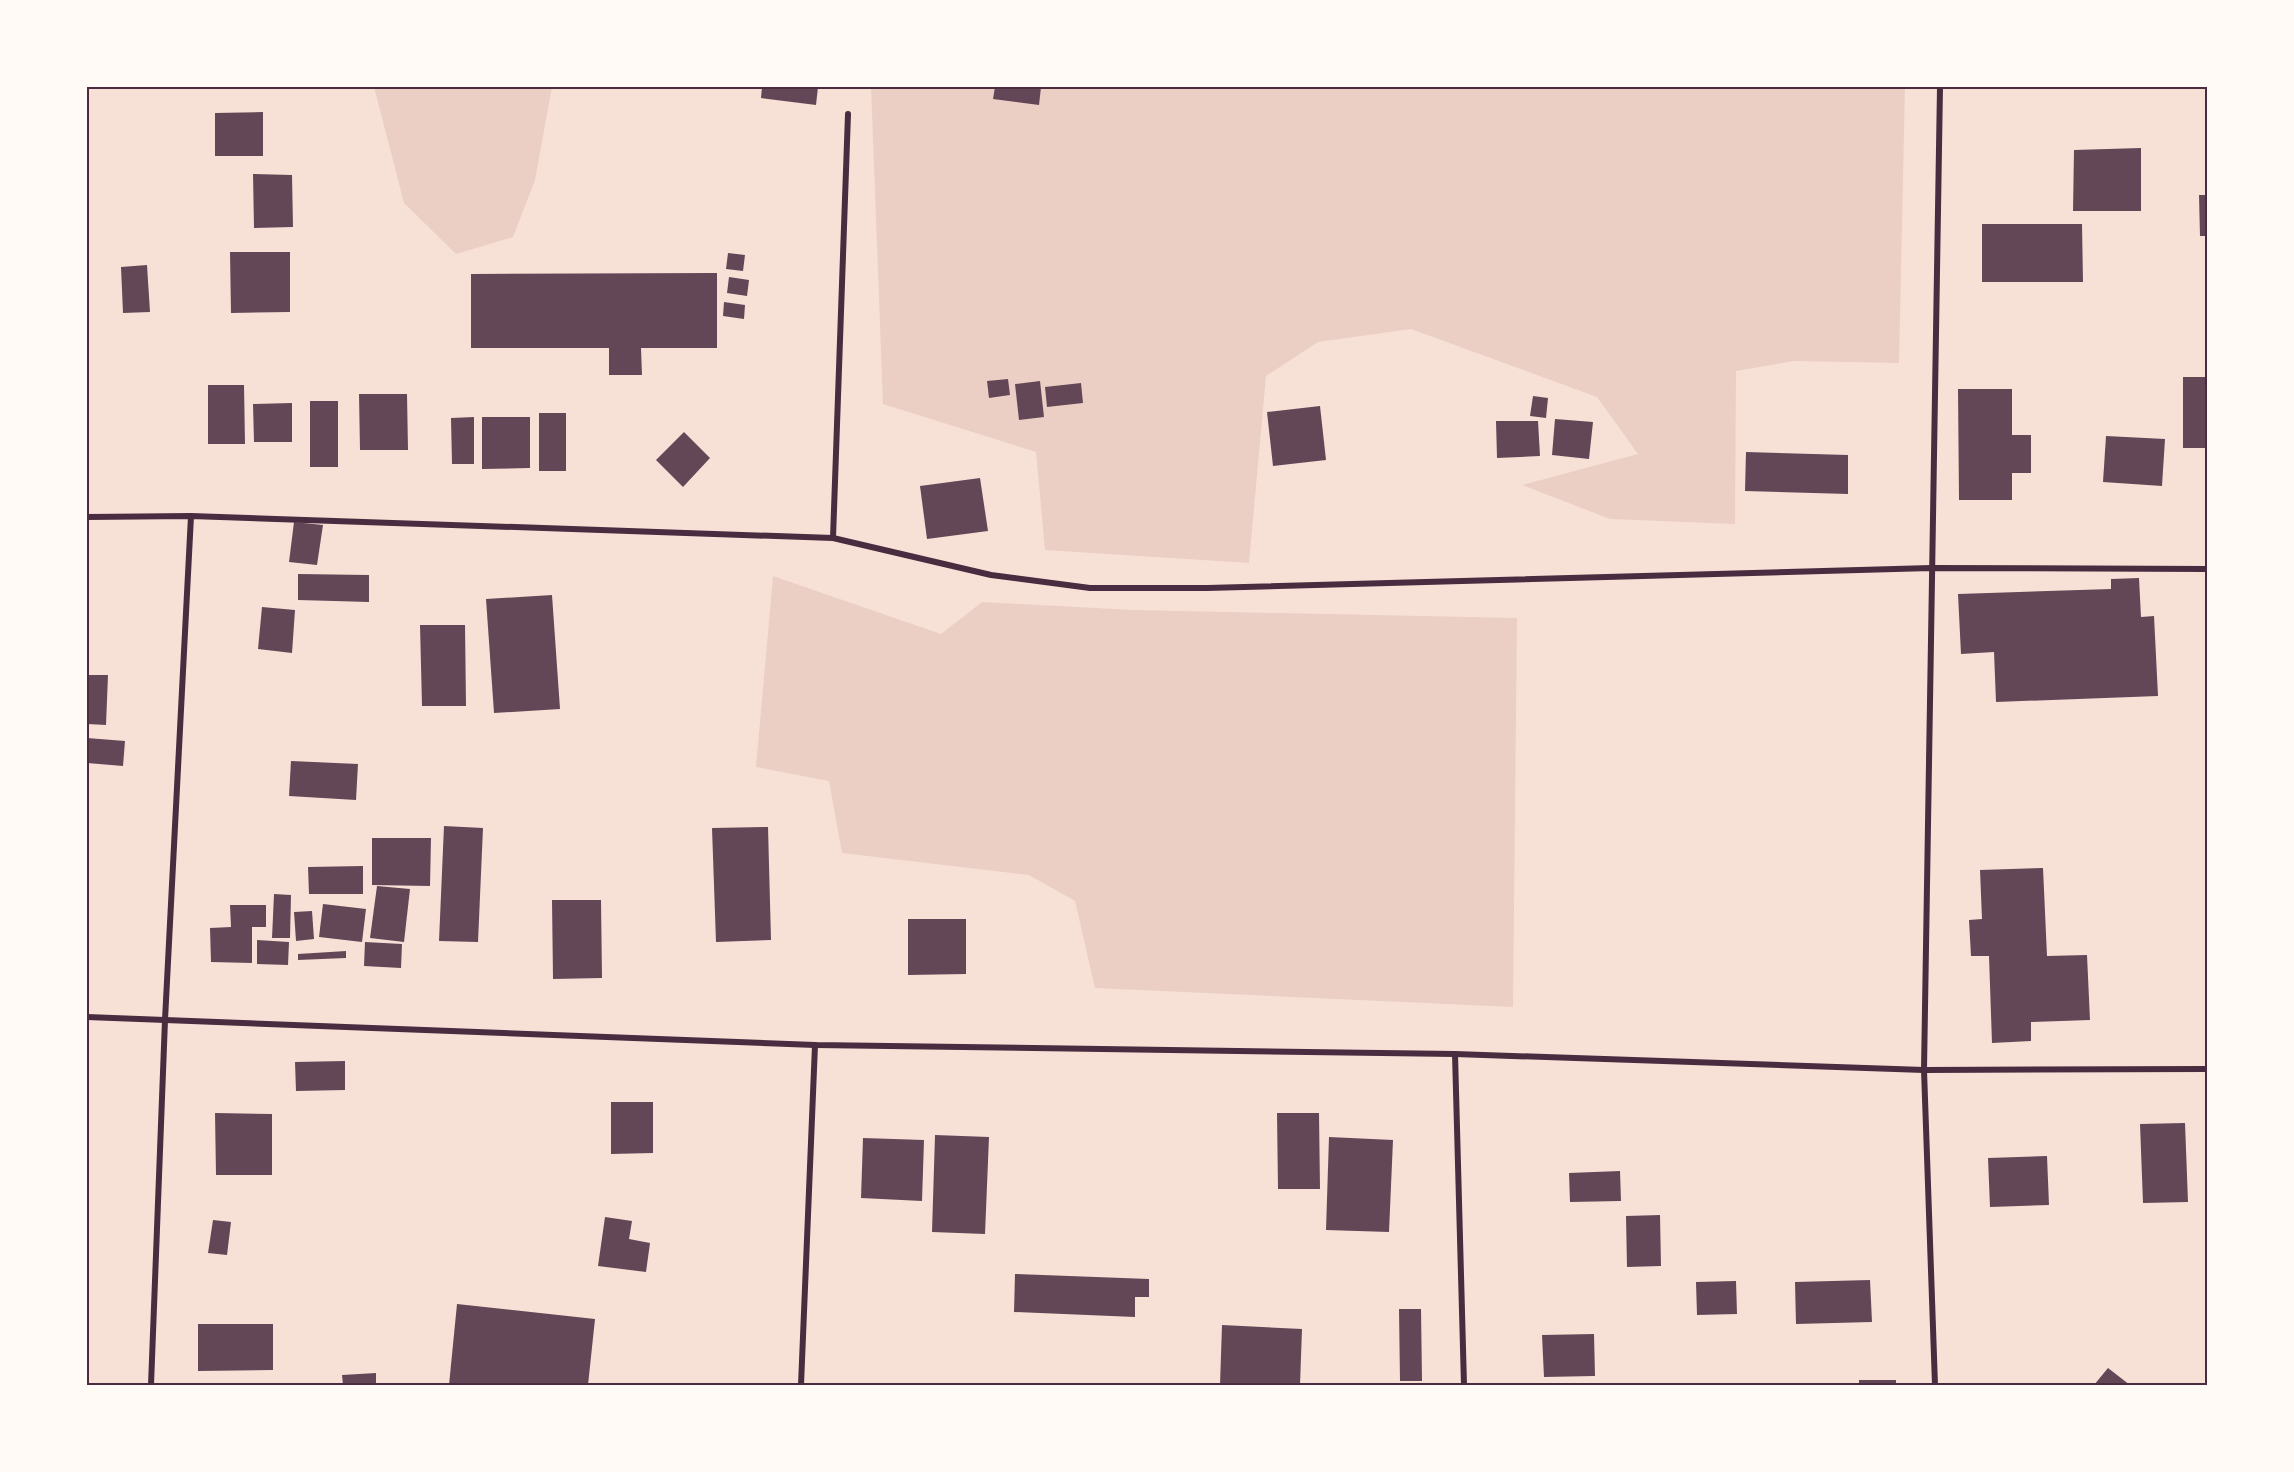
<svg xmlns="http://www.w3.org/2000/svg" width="2294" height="1472" viewBox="0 0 2294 1472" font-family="Manrope,sans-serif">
  <rect width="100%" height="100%" fill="#f7e1d7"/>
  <g fill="#ebcfc5">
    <polygon points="374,87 552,87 535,180 513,237 456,254 404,203"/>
    <polygon points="871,87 1905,87 1899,363 1794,361 1736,371 1735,524 1610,519 1522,485 1638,454 1597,397 1411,329 1318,342 1266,376 1249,563 1045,550 1036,452 883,404"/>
    <polygon points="773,576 941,634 982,602 1134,610 1517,618 1513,1007 1095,988 1075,901 1029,875 842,853 829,781 756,767"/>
  </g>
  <g fill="#644757">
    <polygon points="762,87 818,87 816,105 761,98"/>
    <polygon points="995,87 1041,87 1039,105 993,99"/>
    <polygon points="263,112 263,156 215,156 215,113"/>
    <polygon points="2141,148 2141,211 2073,211 2074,150"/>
    <polygon points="253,174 292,175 293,227 254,228"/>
    <polygon points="2199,195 2207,195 2207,236 2200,236"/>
    <polygon points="1982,224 2082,224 2083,282 1982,282"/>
    <polygon points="230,252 290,252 290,312 231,313"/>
    <polygon points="728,253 745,255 743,271 726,269"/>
    <polygon points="147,265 150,312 123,313 121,267"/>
    <polygon points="717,273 717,348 641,348 642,375 609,375 609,348 471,348 471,274"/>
    <polygon points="729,277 749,280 747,296 727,293"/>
    <polygon points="724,302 745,305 744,319 723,316"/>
    <rect x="2183" y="377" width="24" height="71"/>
    <polygon points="1008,379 1010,395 989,398 987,381"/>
    <polygon points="1040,381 1044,417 1019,420 1015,384"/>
    <polygon points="1081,383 1083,403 1047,407 1045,387"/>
    <polygon points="208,385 244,385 245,444 208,444"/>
    <polygon points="1958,389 2012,389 2012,435 2031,435 2031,473 2012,473 2012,500 1959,500"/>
    <polygon points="359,394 407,394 408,450 360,450"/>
    <polygon points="1533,396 1548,398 1546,418 1530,416"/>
    <rect x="310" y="401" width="28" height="66"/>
    <polygon points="292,403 292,442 254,442 253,404"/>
    <polygon points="1320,406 1326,460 1273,466 1267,412"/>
    <rect x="539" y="413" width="27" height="58"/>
    <polygon points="474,417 474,464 452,464 451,418"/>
    <polygon points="482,417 530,417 530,468 482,469"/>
    <polygon points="1555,419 1593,422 1589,459 1552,455"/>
    <polygon points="1496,421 1538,421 1540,456 1497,458"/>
    <polygon points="684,432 710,458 683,487 656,460"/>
    <polygon points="2106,436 2165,439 2162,486 2103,482"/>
    <polygon points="1746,452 1848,455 1848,494 1745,491"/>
    <polygon points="980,478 988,531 927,539 920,486"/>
    <polygon points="294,522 323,525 317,565 289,562"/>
    <polygon points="298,574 369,575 369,602 298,600"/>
    <polygon points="2139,578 2141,617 2154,616 2158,696 1996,702 1994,652 1961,654 1958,594 2111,589 2111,579"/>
    <polygon points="552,595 560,709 494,713 486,599"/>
    <polygon points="262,607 295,610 292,653 258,649"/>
    <polygon points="420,625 465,625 466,706 422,706"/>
    <polygon points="87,675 108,675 106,725 87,724"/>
    <polygon points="87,738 125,741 123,766 87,763"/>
    <polygon points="291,761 358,764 356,800 289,796"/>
    <polygon points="444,826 483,828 478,942 439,941"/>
    <polygon points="768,827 771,940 716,942 712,828"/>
    <polygon points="372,838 431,838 430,886 372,885"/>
    <polygon points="363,866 363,894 309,894 308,867"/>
    <polygon points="2043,868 2047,956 2087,955 2090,1020 2031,1022 2031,1041 1992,1043 1989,956 1971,956 1969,920 1982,919 1980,870"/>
    <polygon points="377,886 410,889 404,942 370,938"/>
    <polygon points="274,894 291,895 290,938 272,938"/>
    <polygon points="552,900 601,900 602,978 553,979"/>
    <polygon points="323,904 366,909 362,942 319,937"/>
    <polygon points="230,905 266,905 266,927 252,927 252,963 211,962 210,928 231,927"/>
    <polygon points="312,911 314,939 296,941 294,912"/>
    <polygon points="908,919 966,919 966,974 908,975"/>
    <polygon points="257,940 289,942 288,965 257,964"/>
    <polygon points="365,942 402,944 401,968 364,966"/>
    <polygon points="346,951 346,958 298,960 298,954"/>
    <polygon points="345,1061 345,1090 296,1091 295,1062"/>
    <polygon points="611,1102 653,1102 653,1153 611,1154"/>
    <polygon points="215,1113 272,1114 272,1175 216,1175"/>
    <polygon points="1277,1113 1319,1113 1320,1189 1278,1189"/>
    <polygon points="2185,1123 2188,1202 2143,1203 2140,1124"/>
    <polygon points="935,1135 989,1137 985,1234 932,1232"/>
    <polygon points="1329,1137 1393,1140 1389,1232 1326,1230"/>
    <polygon points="863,1138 924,1140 922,1201 861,1198"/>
    <polygon points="2047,1156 2049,1205 1990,1207 1988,1158"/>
    <polygon points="1620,1171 1621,1201 1570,1202 1569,1173"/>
    <polygon points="1660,1215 1661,1266 1627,1267 1626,1216"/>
    <polygon points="605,1217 632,1221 629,1239 650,1243 646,1272 598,1266"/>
    <polygon points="213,1220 231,1222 227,1255 208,1253"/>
    <polygon points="1015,1274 1149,1279 1149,1297 1135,1297 1135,1317 1014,1312"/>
    <polygon points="1870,1280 1872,1322 1796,1324 1795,1282"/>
    <polygon points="1736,1281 1737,1314 1697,1315 1696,1282"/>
    <polygon points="457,1304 595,1319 588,1385 449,1385"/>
    <polygon points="1399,1309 1421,1309 1422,1381 1400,1381"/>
    <polygon points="198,1324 273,1324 273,1370 198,1371"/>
    <polygon points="1222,1325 1302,1329 1300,1385 1220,1385"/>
    <polygon points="1594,1334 1595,1376 1544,1377 1542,1335"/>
    <polygon points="2108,1368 2130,1385 2094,1385"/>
    <polygon points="376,1373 376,1385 343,1385 342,1375"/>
    <rect x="1859" y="1380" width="37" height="5"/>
  </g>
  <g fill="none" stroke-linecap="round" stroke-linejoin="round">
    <g stroke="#4a2c40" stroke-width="6">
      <polyline points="87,517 191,516 833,538 991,575 1090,588 1207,588 1931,568 2207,569"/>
      <polyline points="833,538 848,114"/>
      <polyline points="87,1017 815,1045 1455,1054 1924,1070 2207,1069"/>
      <polyline points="1455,1054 1464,1385"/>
      <polyline points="151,1385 165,1020 191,516"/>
      <polyline points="801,1385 815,1045"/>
      <polyline points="1935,1385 1924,1070 1940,87"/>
    </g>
  </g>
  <rect width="2294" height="1472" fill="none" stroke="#fffaf5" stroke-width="177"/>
  <rect x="88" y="88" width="2118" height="1296" fill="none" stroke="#4a2c40" stroke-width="2"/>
</svg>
